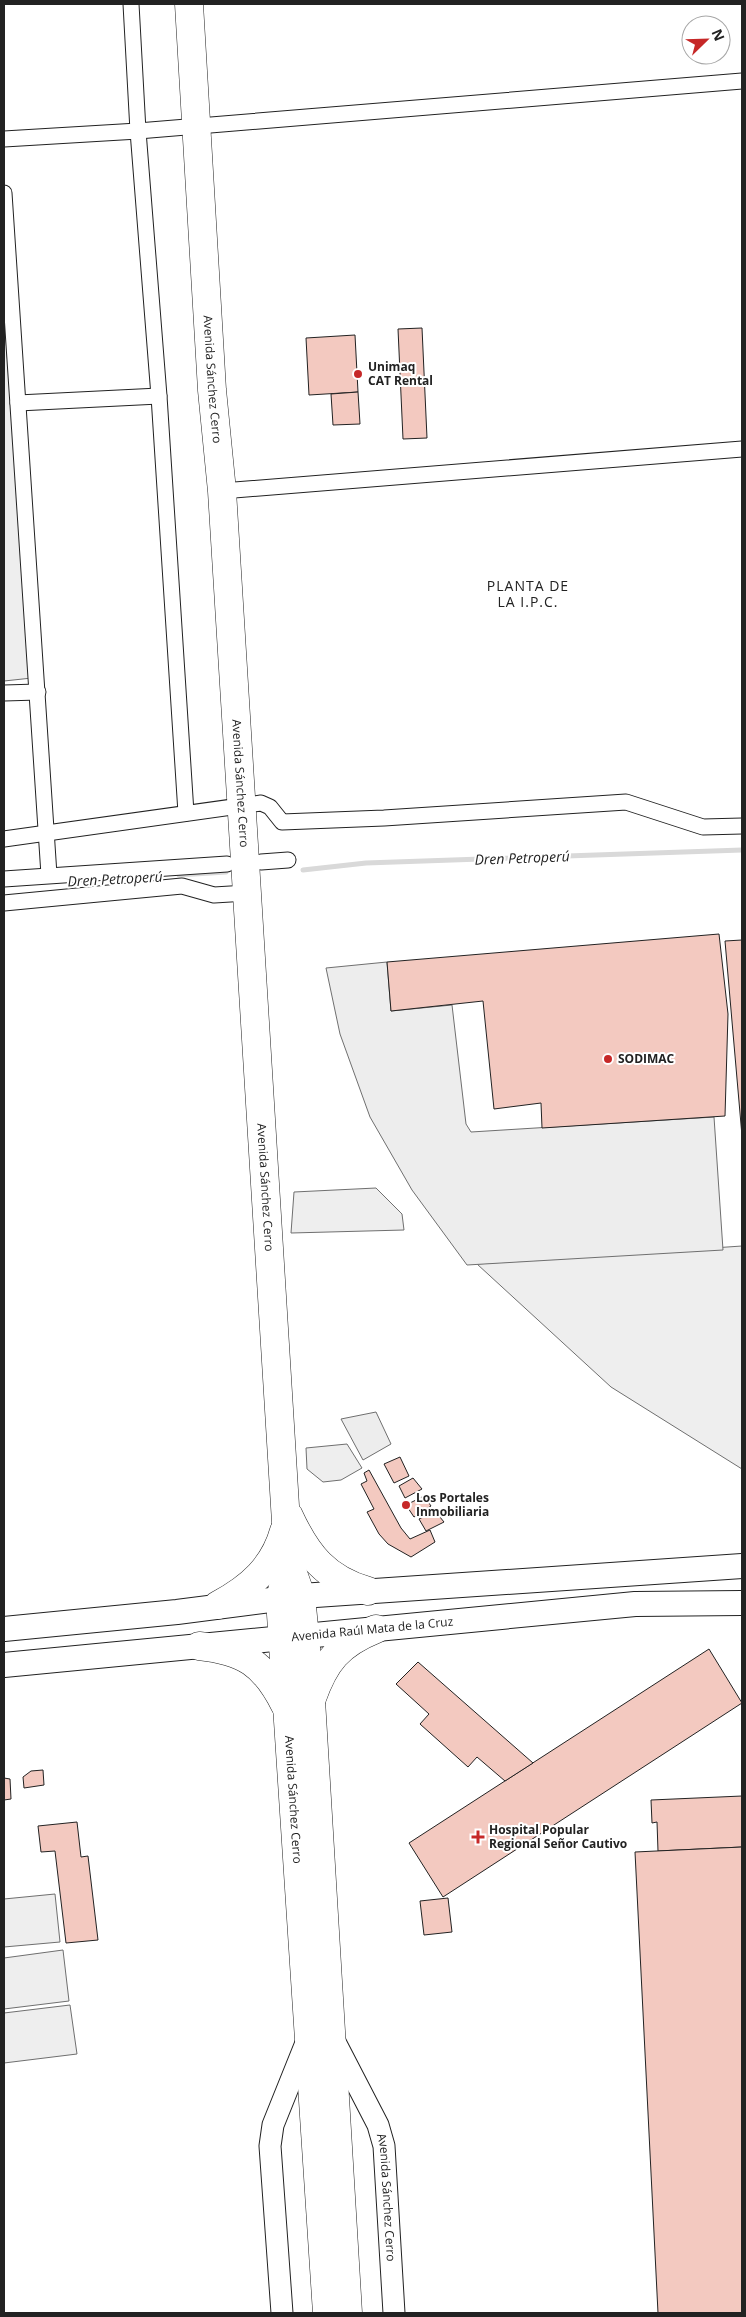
<svg xmlns="http://www.w3.org/2000/svg" width="746" height="2317" viewBox="0 0 746 2317" font-family="'Open Sans',sans-serif">
  <rect width="100%" height="100%" fill="#fff"/>
  <g fill="#eee" stroke="#6f6f6f">
    <polygon points="4,314 32,678 4,681"/>
    <polygon points="376,1188 402,1214 404,1230 291,1233 294,1192"/>
    <polygon points="742,1246 742,1469 611,1387 477,1264"/>
    <polygon points="347,1444 362,1468 341,1480 323,1482 307,1469 306,1448"/>
    <polygon points="55,1894 60,1942 4,1947 4,1899"/>
    <polygon points="63,1950 69,2001 4,2009 4,1958"/>
    <polygon points="70,2005 77,2054 4,2063 4,2013"/>
  </g>
  <g fill="#ededed" stroke="#6f6f6f">
    <polygon points="387,962 391,1011 452,1005 466,1124 471,1132 714,1117 723,1250 467,1265 412,1190 370,1117 340,1034 326,968"/>
    <polygon points="376,1412 391,1444 363,1460 341,1419"/>
  </g>
  <g fill="none" stroke-linecap="round" stroke-linejoin="round">
    <g stroke="#d9d9d9" stroke-width="5">
      <polyline points="303,870 366,863 742,850"/>
      <polyline points="179,875 226,872"/>
    </g>
  </g>
  <g fill="#f3c9c0" stroke="#222">
    <polygon points="422,328 427,438 403,439 398,329"/>
    <polygon points="355,335 358,392 309,395 306,338"/>
    <polygon points="358,392 360,424 333,425 331,394"/>
    <polygon points="719,934 728,1014 725,1116 542,1128 541,1103 494,1109 483,1001 391,1011 387,962"/>
    <polygon points="742,940 742,1136 725,941"/>
    <polygon points="400,1457 409,1476 394,1483 384,1464"/>
    <polygon points="369,1470 401,1528 410,1539 430,1530 435,1542 411,1557 388,1544 379,1534 367,1512 374,1509 361,1484 367,1481 364,1473"/>
    <polygon points="413,1478 422,1489 405,1498 399,1486"/>
    <polygon points="424,1496 431,1506 414,1517 406,1505"/>
    <polygon points="435,1511 444,1522 426,1531 419,1519"/>
    <polygon points="709,1649 742,1703 443,1897 409,1843"/>
    <polygon points="418,1662 533,1763 505,1781 477,1757 468,1767 420,1724 429,1714 396,1684"/>
    <polygon points="43,1770 44,1785 24,1788 23,1777 31,1771"/>
    <polygon points="4,1778 10,1779 11,1799 4,1800"/>
    <polygon points="742,1796 742,1847 658,1851 657,1822 652,1823 651,1800"/>
    <polygon points="77,1822 81,1857 88,1856 98,1940 66,1943 55,1851 41,1852 38,1826"/>
    <polygon points="742,1847 742,2313 658,2313 635,1852"/>
    <polygon points="448,1898 452,1932 424,1935 420,1901"/>
  </g>
  <g fill="none" stroke-linecap="round" stroke-linejoin="round">
    <g stroke="#222" stroke-width="17">
      <g id="street">
        <polyline points="131,4 138,131 159,396 186,813"/>
        <polyline points="4,139 138,131 742,81"/>
        <polyline points="4,193 49,875"/>
        <polyline points="18,403 159,396"/>
        <polyline points="222,491 742,449"/>
        <polyline points="4,693 38,692"/>
        <polyline points="4,839 261,803 270,807 282,822 384,818 626,802 703,827 742,826"/>
        <polyline points="261,862 288,860"/>
        <polyline points="4,879 227,864"/>
        <polyline points="4,903 182,886 214,895 247,893"/>
      </g>
    </g>
    <g stroke="#222" stroke-width="23">
      <g id="secondary">
        <path id="s1" d="M 334,2040 L 378,2125 L 384,2146 L 394,2313"/>
        <polyline points="282,2313 270,2146 273,2125 308,2038"/>
      </g>
    </g>
    <g stroke="#222" stroke-width="26">
      <g id="primary">
        <polyline points="4,1629 177,1612 301,1596 742,1566"/>
        <path id="s2" d="M 4,1665 L 635,1604 L 742,1603"/>
      </g>
    </g>
    <g stroke="#222" stroke-width="29">
      <g id="highway">
        <path id="s3" d="M 189,4 L 212,390 L 222,491 L 286,1522 L 289,1562 L 301,1596 L 311,1700 L 348,2313"/>
        <path d="M 289,1516 C 307,1555 326,1579 368,1591"/>
        <path id="s4" d="M 289,1562 L 280,1599 L 327,2313"/>
        <path d="M 218,1605 C 250,1588 274,1567 284,1531"/>
        <path d="M 199,1646 C 244,1651 264,1663 285,1705"/>
        <path d="M 312,1698 C 325,1661 339,1644 376,1629"/>
      </g>
    </g>
    <use href="#street" stroke="#fff" stroke-width="15"/>
    <use href="#secondary" stroke="#fff" stroke-width="21"/>
    <use href="#primary" stroke="#fff" stroke-width="24"/>
    <use href="#highway" stroke="#fff" stroke-width="28"/>
  </g>
  <g fill="#c62828" stroke="#fff" stroke-width="2">
    <circle cx="358" cy="374" r="5"/>
    <circle cx="608" cy="1059" r="5"/>
    <circle cx="406" cy="1505" r="5"/>
    <path d="M475.5 1829.5h5v5h5v5h-5v5h-5v-5h-5v-5h5z"/>
  </g>
  <g text-anchor="middle" stroke-width="4" stroke-linejoin="round" paint-order="stroke">
    <g font-size="12" font-weight="bold" fill="#222" stroke="#fff" text-anchor="start">
      <text x="368" y="371">Unimaq<tspan x="368" dy="14">CAT Rental</tspan></text>
      <text x="618" y="1063">SODIMAC</text>
      <text x="416" y="1502">Los Portales<tspan x="416" dy="14">Inmobiliaria</tspan></text>
      <text x="489" y="1834">Hospital Popular<tspan x="489" dy="14">Regional Señor Cautivo</tspan></text>
    </g>
    <g font-size="12" fill="#222" stroke="#fff">
      <text dy="4" stroke="none"><textPath href="#s3" startOffset="376">Avenida Sánchez Cerro</textPath></text>
      <text dy="4" stroke="none"><textPath href="#s3" startOffset="781">Avenida Sánchez Cerro</textPath></text>
      <text dy="4" stroke="none"><textPath href="#s3" startOffset="1186">Avenida Sánchez Cerro</textPath></text>
      <text dy="4" stroke="none"><textPath href="#s2" startOffset="370">Avenida Raúl Mata de la Cruz</textPath></text>
      <text dy="4" stroke="none"><textPath href="#s4" startOffset="239">Avenida Sánchez Cerro</textPath></text>
      <text dy="4" stroke="none"><textPath href="#s1" startOffset="169">Avenida Sánchez Cerro</textPath></text>
    </g>
    <g font-size="14" letter-spacing="1" fill="#222" stroke="#fff">
      <text x="528" y="591">PLANTA DE<tspan x="528" dy="16">LA I.P.C.</tspan></text>
    </g>
    <g font-size="14" font-style="italic" fill="#222" stroke="#fff">
      <text transform="translate(522 858) rotate(-2)" y="5">Dren Petroperú</text>
      <text transform="translate(115 879) rotate(-3)" y="5">Dren Petroperú</text>
    </g>
  </g>
  <rect width="746" height="2317" fill="none" stroke="#222222" stroke-width="10"/>
  <g transform="translate(706 40) rotate(67)"><circle r="24" fill="#ffffff" stroke="#a7a7a7"/>
  <path d="M0-4L9 19L0 12L-9 19Z" fill="#c62828"/>
  <text y="-8" font-size="14" font-weight="bold" text-anchor="middle" fill="#222222">N</text>
  </g>
</svg>
